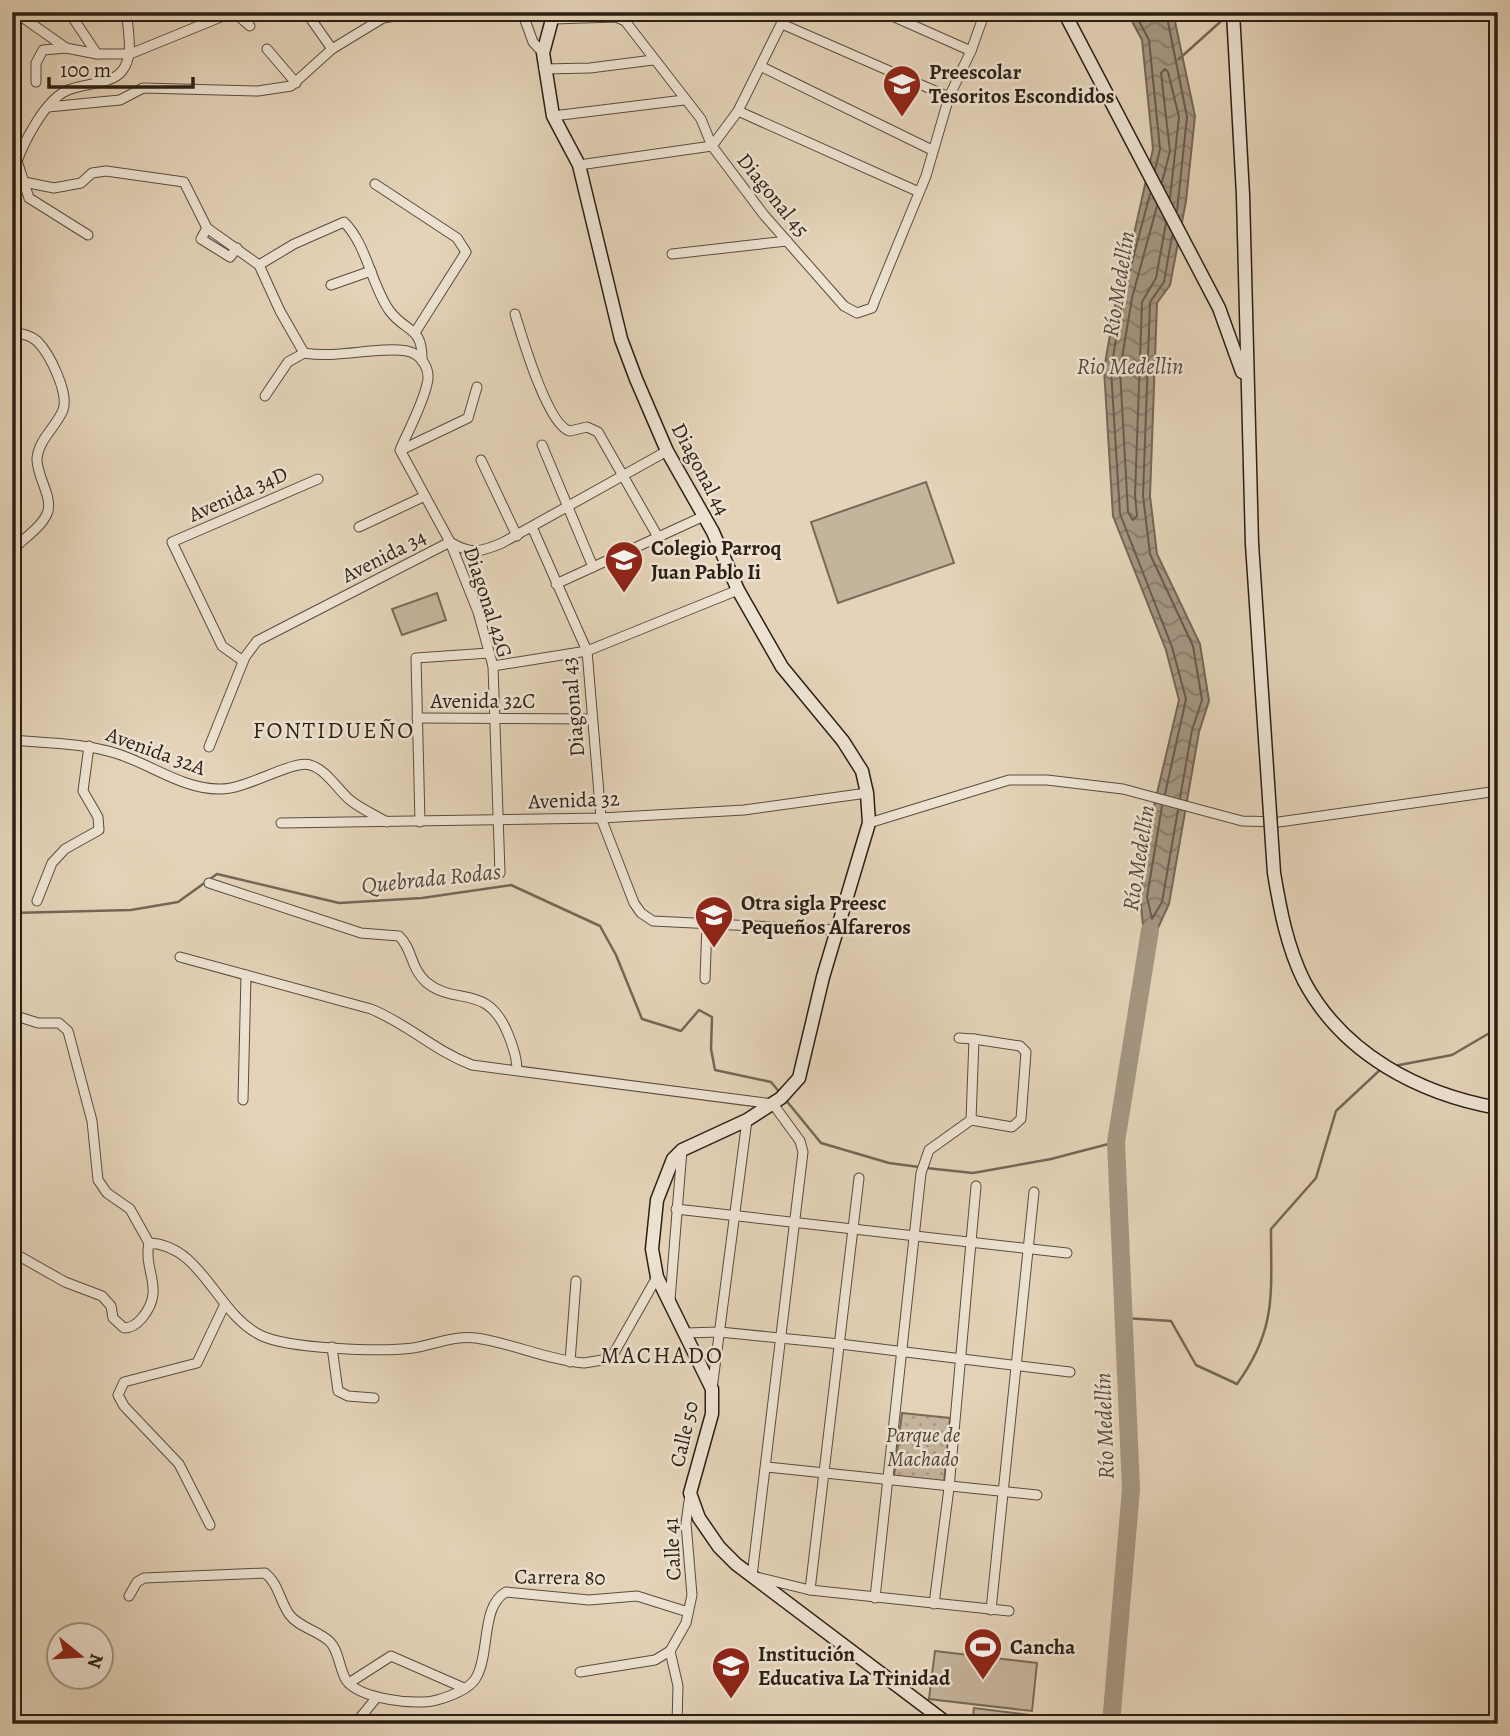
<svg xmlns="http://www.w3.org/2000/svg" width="1510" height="1736" viewBox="0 0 1510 1736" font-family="Alegreya,serif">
  <defs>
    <pattern id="grass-dots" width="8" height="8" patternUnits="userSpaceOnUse" patternTransform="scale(1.75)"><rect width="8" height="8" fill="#c5b49c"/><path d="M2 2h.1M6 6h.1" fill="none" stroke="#a99a86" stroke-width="1.8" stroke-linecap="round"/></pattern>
    <pattern id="water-waves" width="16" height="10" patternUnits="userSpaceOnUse" patternTransform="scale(1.75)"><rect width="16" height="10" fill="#a59681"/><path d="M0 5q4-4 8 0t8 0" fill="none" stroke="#877a68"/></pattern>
  </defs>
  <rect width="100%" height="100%" fill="#e4d3b8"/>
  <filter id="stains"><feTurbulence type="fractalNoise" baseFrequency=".00286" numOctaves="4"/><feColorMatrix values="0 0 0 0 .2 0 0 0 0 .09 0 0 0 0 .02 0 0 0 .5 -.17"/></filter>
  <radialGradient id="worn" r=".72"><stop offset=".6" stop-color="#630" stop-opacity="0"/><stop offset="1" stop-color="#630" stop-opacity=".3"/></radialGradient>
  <polygon fill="url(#grass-dots)" stroke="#786a58" stroke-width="2" points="902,1413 950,1418 944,1483 894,1476"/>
  <g fill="#c5b49c" stroke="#786a58" stroke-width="2">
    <polygon points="926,482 954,563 838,603 811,522"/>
    <polygon points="437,593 446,620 402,635 392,609"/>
    <polygon points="935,1651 1037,1663 1032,1711 929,1699"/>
    <polygon points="974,1708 1031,1715 1030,1724 972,1724"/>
  </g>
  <polygon fill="url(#water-waves)" stroke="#746656" stroke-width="2" points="1127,12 1173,12 1195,116 1186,201 1170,285 1157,303 1150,496 1157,554 1200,644 1209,701 1199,732 1169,904 1146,954 1140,897 1150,823 1179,700 1166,650 1113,516 1104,369 1117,295 1132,243 1153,149 1142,40"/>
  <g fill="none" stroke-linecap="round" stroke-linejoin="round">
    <g stroke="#685a4b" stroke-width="2">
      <polyline points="1134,12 1149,40 1160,149 1155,170"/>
      <polyline points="1166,12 1187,117 1177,211"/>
      <polyline points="1162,182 1170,151 1161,73 1165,69 1168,72 1179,117 1170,198"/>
      <polyline points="1150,194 1123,296 1111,370 1120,514 1172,647 1186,699 1165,794"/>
      <polyline points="1157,206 1132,298 1120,370 1128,512 1133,520 1137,516 1135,495 1142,302 1156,278 1166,223"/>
      <polyline points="1172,236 1164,282 1150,302 1143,496 1150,554 1193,646 1202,700 1192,730 1180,798"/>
      <polyline points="1162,806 1147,897 1152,919 1162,902 1178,810"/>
    </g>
    <g stroke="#746656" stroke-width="2.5">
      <polyline points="1179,59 1229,14"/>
      <polyline points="12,913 131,910 178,902 217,874 339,903 422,898 511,885 600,926 616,955 642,1019 681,1031 699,1010 712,1017 711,1049 715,1070 771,1082 781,1094"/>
      <polyline points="1394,1066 1452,1055 1498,1028"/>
      <polyline points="785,1099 821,1143 889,1163 919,1167"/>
      <polyline points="926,1168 973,1173 1051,1159 1116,1142"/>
      <path d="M 1125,1318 L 1171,1321 L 1196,1365 L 1237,1384 C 1277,1329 1271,1294 1271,1229 L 1316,1178 L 1336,1111 L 1381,1069"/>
    </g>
    <polyline stroke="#a59681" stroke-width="18" points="1111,1724 1131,1489 1116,1142 1150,930"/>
    <g stroke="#594c3e" stroke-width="11">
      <g id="minor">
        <polyline points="15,12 66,48 97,54 130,54 233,12"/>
        <polyline points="69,12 97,54"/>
        <polyline points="234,12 250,26"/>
        <polyline points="306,12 332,49"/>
        <polyline points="522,12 533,42 543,53"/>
        <polyline points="787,12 738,111 712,146 764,215 844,306 857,313 872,308 875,300 926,176 949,97 971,51 985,12"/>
        <polyline points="883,12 971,51"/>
        <polyline points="553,19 616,17 625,21 701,119 712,146 579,165"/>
        <polyline points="782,24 949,97"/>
        <polyline points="267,49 296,83"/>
        <polyline points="762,67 932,150"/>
        <polyline points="544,69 590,68 653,60"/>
        <polyline points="36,82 36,63 43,50 66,48"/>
        <polyline points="48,107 120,100 143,88 258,91 291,86 332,49 383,18 420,12"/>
        <polyline points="738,111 919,192"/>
        <polyline points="553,116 684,100"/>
        <polyline points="24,182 54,188 81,183 92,173 106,171 184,182 207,228 259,265 280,311 304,353"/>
        <polyline points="375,184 457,238 466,252 416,331"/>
        <polyline points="207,228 201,239 230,257 237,248"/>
        <path d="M 88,235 L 29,198 L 17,161 C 25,140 45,101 66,91 C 82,83 111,85 122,71 C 135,55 127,31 127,12"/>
        <polyline points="672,254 787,241"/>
        <path d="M 259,265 L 294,244 L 344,222 C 367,245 371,284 389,310 C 405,333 423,325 422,361"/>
        <polyline points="331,285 371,271"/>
        <path d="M 515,314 C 522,337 548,426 570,431 L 587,427 L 598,432 L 658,537"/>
        <path d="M 12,333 C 21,333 30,335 37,341 C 50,354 69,393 63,410 C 56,427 39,439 37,458 C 36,475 52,495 48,511 C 43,527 23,538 12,551"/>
        <path d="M 265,396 L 288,362 L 304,353 C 338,359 377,346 407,351 C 422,354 431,370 427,384 C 422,406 409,429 400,450 L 450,542 L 478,612 L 493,666 L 500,873"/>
        <polyline points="542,445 593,567"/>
        <polyline points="401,450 468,418 477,387"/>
        <polyline points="481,460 517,536"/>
        <polyline points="359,527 425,496"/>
        <polyline points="532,527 587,651 601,818 634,903 641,913 653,921 836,930"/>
        <polyline points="556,584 704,516"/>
        <polyline points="243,661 222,646 172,542 318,479"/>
        <polyline points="493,666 587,651 738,590"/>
        <polyline points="417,718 591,719"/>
        <path d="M 12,740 C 48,743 84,743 118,754 C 152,765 183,789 219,789 C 246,790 294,759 310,765 C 326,769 338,790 350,800 C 361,809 375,815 387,822"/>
        <path d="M 209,747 L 245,657 L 257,641 L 450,542 C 471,555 481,552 502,543 L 667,451"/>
        <polyline points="420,822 416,658 489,653"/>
        <polyline points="281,823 601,818 744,810 867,793"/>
        <polyline points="869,823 1009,780 1047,780 1123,789 1242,821 1279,822 1498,791"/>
        <path d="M 209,883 L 361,933 L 399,936 C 412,948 411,969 426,982 C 456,1007 487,982 508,1034 C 513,1046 517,1057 517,1070"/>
        <polyline points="37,901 52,863 65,849 99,830 98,817 83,791 89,746"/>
        <path d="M 180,957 L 371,1009 C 408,1024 433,1050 472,1065 L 773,1104 L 800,1141 L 803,1152 L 752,1576 L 810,1590 L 1009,1611"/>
        <polyline points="705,979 707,924"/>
        <polyline points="13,1015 38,1023 59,1023 68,1031 92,1121 98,1180 107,1193 130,1209 149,1243"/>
        <polyline points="959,1038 974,1039 971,1120"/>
        <polyline points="243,1100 246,975"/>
        <polyline points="676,1209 1067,1253"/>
        <path d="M 12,1252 L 65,1282 L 102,1296 L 111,1306 L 113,1318 L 124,1328 C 132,1328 137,1324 142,1318 C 166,1289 143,1272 149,1243 C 202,1245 216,1313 260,1335 C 287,1349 382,1352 413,1348 C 432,1345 456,1335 476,1338 C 512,1343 547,1360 584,1363 L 602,1360 L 614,1353 L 657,1277"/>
        <polyline points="670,1300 682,1150"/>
        <polyline points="685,1333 720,1332 840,1344 1070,1372"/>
        <polyline points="332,1347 338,1391 348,1396 374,1398"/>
        <polyline points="570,1362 576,1281"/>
        <polyline points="712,1389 747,1120"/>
        <polyline points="767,1467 1037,1495"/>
        <polyline points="210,1525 179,1464 124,1406 118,1395 124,1382 197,1363 225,1304"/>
        <polyline points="810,1590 859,1178"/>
        <path d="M 129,1596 L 137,1582 L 144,1578 L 265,1573 C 278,1583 280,1601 289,1614 C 298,1627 317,1630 329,1641 C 339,1650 339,1668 346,1680 C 359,1699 417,1706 437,1700 C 451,1696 471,1689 477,1676 C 490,1651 481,1606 506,1592 L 589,1600 L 637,1596 L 688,1612"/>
        <polyline points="875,1598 921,1173 929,1150 971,1120 1012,1127 1021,1119 1026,1052 1020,1046 974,1039"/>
        <polyline points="934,1604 949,1488 976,1186"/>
        <polyline points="991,1610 1034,1192"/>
        <polyline points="580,1672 655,1660 670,1651"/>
        <polyline points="349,1683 391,1656 464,1688"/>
        <polyline points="355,1724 377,1697"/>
        <polyline points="677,1724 678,1686 670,1651 686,1623 692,1595 686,1523 690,1494"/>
      </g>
    </g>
    <g stroke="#2b1f15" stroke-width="15">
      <g id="secondary">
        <polyline points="554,12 543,53 553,116 579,165 621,339 636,379 667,451 713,532 738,590 782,667 843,741 862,771 867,793 869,823 823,977 799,1078 781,1098 747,1120 682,1150 673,1159 657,1200 652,1249 657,1277 712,1389 712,1414 690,1493 699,1518 719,1547 736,1564 948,1724"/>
        <polyline points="1064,12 1219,308 1242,372"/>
        <polyline points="1233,12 1243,195 1252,544"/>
      </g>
    </g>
    <use href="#minor" stroke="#ede2d1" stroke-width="9"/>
    <use href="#secondary" stroke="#ede2d1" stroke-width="12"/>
    <g stroke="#2b1f15" stroke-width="15" stroke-linecap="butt">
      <path id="secondary-bridge" d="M 1252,544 L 1274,873 C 1280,909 1287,947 1304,981 C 1343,1054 1419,1094 1498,1108"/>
    </g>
    <use href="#secondary-bridge" stroke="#ede2d1" stroke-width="12"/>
  </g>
  <defs>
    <g id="school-pin" transform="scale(2.0125)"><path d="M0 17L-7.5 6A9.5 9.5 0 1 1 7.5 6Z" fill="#8f2418" stroke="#ede2d1"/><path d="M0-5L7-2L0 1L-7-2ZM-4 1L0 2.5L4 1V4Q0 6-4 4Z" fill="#fff"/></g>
    <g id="stadium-pin" transform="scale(2.0125)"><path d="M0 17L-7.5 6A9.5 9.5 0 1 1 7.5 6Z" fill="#8f2418" stroke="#ede2d1"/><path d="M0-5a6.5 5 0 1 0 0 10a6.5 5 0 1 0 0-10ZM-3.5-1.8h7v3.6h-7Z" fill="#fff"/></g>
  </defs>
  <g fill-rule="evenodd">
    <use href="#school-pin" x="902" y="84"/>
    <use href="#school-pin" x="624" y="560"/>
    <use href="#school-pin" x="714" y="915"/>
    <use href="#stadium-pin" x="983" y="1647"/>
    <use href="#school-pin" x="731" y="1666"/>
  </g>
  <g text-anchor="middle" stroke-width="5" stroke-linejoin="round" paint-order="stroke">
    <g font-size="21" font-weight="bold" fill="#2b1f15" stroke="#ede2d1" text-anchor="start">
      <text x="929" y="79">Preescolar<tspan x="929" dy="24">Tesoritos Escondidos</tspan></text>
      <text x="651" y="555">Colegio Parroq<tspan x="651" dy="24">Juan Pablo Ii</tspan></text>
      <text x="741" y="910">Otra sigla Preesc<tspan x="741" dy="24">Pequeños Alfareros</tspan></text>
      <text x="1010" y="1654">Cancha</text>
      <text x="758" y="1661">Institución<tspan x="758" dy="24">Educativa La Trinidad</tspan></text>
    </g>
    <g font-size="21" fill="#2b1f15" stroke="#ede2d1">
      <text transform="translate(773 195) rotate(51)" y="7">Diagonal 45</text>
      <text transform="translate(701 469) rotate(62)" y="7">Diagonal 44</text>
      <text transform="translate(238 494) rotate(-24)" y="7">Avenida 34D</text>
      <text transform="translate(384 556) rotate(-27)" y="7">Avenida 34</text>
      <text transform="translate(488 602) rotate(72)" y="7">Diagonal 42G</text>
      <text x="483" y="708">Avenida 32C</text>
      <text transform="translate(573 707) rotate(-95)" y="7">Diagonal 43</text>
      <text transform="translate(156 751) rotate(20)" y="7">Avenida 32A</text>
      <text transform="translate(574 800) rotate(-2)" y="7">Avenida 32</text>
      <text transform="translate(684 1434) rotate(-77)" y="7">Calle 50</text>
      <text transform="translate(672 1549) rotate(-93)" y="7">Calle 41</text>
      <text transform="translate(560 1577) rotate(1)" y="7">Carrera 80</text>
    </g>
    <g font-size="21" font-style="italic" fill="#524437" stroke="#ede2d1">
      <text x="923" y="1442">Parque de<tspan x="923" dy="24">Machado</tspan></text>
    </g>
    <g font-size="23" font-style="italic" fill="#56493b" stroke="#ede2d1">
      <text transform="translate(1118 284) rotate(-81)" y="8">Río Medellín</text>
      <text x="1130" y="374">Rio Medellin</text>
      <text transform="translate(1138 858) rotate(-81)" y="8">Río Medellín</text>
      <text transform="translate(431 878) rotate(-6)" y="8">Quebrada Rodas</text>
      <text transform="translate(1104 1426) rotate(-92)" y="8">Río Medellín</text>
    </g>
    <g font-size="23" letter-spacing="2" fill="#2b1f15" stroke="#ede2d1">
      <text x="334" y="738">FONTIDUEÑO</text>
      <text x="662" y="1363">MACHADO</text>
    </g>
  </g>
  <rect width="1510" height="1736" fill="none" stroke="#e4d3b8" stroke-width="42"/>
  <rect x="14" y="14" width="1482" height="1708" fill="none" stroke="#2b1f15" stroke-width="3.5"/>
  <rect x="21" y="21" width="1468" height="1694" fill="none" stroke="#2b1f15" stroke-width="2"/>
  <g transform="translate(80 1656) rotate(108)"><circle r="33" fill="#ede2d1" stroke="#9f9486" stroke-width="2"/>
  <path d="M0-5L12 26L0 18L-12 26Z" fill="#8f2418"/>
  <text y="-10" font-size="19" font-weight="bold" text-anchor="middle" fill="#2b1f15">N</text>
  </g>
  <path d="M49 77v10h144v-10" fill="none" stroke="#2b1f15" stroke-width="3.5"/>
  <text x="60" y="77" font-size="21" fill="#2b1f15" stroke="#ede2d1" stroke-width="5" paint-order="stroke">100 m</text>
  <rect width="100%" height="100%" filter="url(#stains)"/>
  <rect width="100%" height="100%" fill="url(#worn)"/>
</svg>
